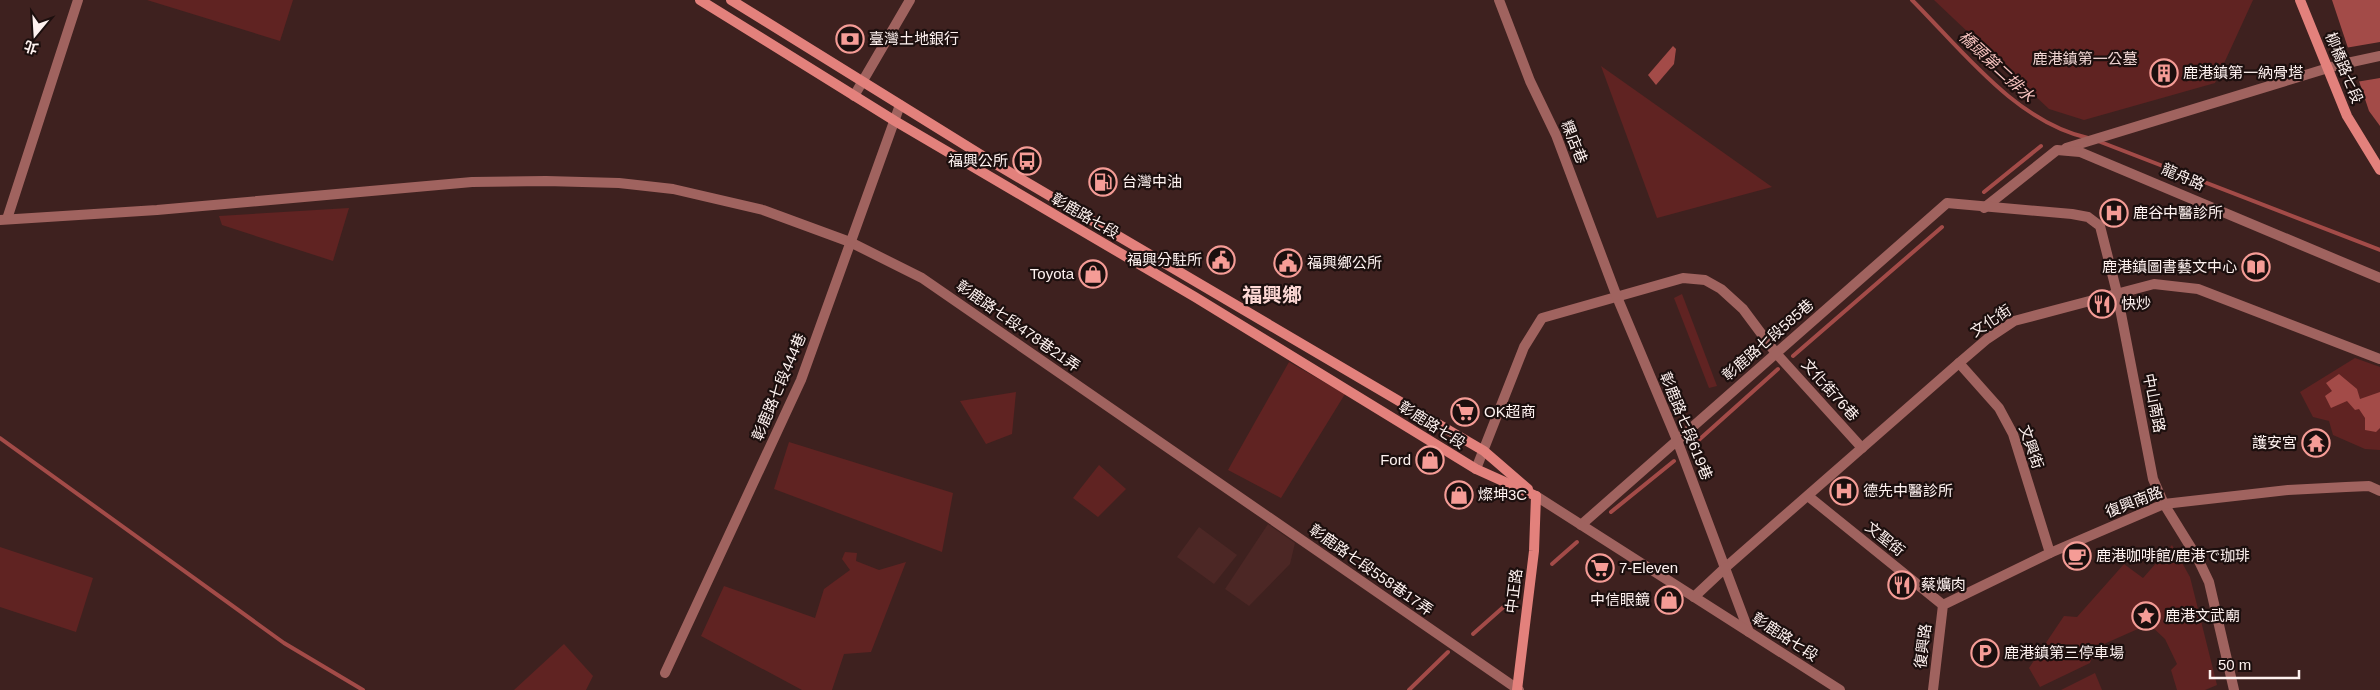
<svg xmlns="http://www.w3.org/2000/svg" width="2380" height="690" viewBox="0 0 2380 690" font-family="Helvetica,'Noto Sans TC','Noto Sans JP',sans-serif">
  <rect width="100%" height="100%" fill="#3e211f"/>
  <g fill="#4c2725">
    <polygon points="1268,524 1295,543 1290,564 1249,606 1225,589"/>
    <polygon points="1199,527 1237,555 1214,584 1177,557"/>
  </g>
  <g fill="#602322">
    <polygon points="147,0 293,0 280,41"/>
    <polygon points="1934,0 2253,0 2215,83 2084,120 2049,109"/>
    <polygon points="1601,66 1772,187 1657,218"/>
    <polygon points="349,208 333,261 222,225 219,216"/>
    <polygon points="1682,294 1717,386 1709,388 1674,298"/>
    <polygon points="2355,358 2380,367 2380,450 2365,449 2333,435 2329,421 2313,417 2300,392"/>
    <polygon points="1289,362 1345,394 1281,498 1228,470"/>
    <polygon points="1016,392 1012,434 986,444 960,401"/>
    <polygon points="789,442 953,493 942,552 774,489"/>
    <polygon points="1099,465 1126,489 1098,517 1073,498"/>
    <polygon points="2172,545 2190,577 2217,685 2205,690 2177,690 2171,670 2177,664 2165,639 2149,624 2095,648 2090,663 2040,687 2029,668 2064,616 2077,617 2124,564 2143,578"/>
    <polygon points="0,547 93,578 76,632 0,607"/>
    <polygon points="845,552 857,553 856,561 879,570 906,562 871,652 844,654 832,690 802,690 701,636 724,586 815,618 824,589 850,570 842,559"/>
    <polygon points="564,644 593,676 586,690 514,690"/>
    <polygon points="2095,673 2102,690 2061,690"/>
  </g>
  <g fill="#a34b48">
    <polygon points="2332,0 2380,0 2380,126 2369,111"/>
    <polygon points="1673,46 1676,49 1674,64 1656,85 1648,75"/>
    <polygon points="2339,374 2357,389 2360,399 2380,392 2380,428 2376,432 2365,430 2365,418 2359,409 2355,410 2347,401 2331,408 2325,396 2332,391 2326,383"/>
  </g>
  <polygon fill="#3e211f" points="2380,42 2380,78 2356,82 2345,48"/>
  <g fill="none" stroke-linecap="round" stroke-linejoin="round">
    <g stroke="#a34b48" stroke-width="4">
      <path d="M 1912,0 C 1962,50 2016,122 2088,138"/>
      <polyline points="2098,141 2380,250"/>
      <polyline points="1984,192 2041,146"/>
      <polyline points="1793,356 1942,227"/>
      <polyline points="0,438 284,643 363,690"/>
      <polyline points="1691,447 1778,369"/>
      <polyline points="1611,512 1674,461"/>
      <polyline points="1552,564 1577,542"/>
      <polyline points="1473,634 1508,603"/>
      <polyline points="1409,690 1448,652"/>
    </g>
    <g stroke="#a0635f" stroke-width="10">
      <polyline points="854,96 910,0"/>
      <polyline points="2066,148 2338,65 2380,56"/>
      <polyline points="1984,208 2057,150 2080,152 2380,278"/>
      <polyline points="7,219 78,0"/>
      <polyline points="0,220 157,210 472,182 546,181 619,183 673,189 763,210 850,242 922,278 1519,690"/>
      <polyline points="1959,363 1999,408 2013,434 2050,553"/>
      <polyline points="1476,469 1524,347 1542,318 1683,278 1705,280 1721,289 1743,309 1775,352 1862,448"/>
      <polyline points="1808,496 1943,605"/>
      <polyline points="1581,525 1947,203 2072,214 2088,217 2100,226 2117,293 2153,479 2164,504 2198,559 2209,582 2234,690"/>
      <polyline points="1726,567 1959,363 1987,339 2014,321 2154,284 2198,289 2380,359"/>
      <polyline points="665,673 801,380 900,105"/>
    </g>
    <g stroke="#a0635f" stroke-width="10">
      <polyline points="1499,0 1530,81 1556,135 1617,297 1677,440 1749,632"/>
      <polyline points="1536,496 1840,690"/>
      <polyline points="1694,597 1726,567"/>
      <polyline points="1933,690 1943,605 2050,553 2164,504 2288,490 2346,487 2369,486 2380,491"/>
    </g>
    <g stroke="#e3817c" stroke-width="10">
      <polyline points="700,0 895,121 1195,297 1476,469 1536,496"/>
      <polyline points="731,0 994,163 1484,451 1528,489"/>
      <polyline points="2300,0 2347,116 2380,170"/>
      <polyline points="1517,690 1534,551 1536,496"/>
    </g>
  </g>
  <defs>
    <g id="bank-ring" transform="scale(1.4375)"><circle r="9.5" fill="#1c0f0e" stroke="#f59c96" stroke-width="1.5"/><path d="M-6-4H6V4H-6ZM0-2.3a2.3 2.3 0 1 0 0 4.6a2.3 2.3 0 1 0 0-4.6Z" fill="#f59c96"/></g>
    <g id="building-ring" transform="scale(1.4375)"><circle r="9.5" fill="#1c0f0e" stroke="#f59c96" stroke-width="1.5"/><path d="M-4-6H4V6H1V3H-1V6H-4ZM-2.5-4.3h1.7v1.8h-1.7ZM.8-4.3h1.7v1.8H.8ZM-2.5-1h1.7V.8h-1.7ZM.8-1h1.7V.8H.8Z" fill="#f59c96"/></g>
    <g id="bus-ring" transform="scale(1.4375)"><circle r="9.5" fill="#1c0f0e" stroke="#f59c96" stroke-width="1.5"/><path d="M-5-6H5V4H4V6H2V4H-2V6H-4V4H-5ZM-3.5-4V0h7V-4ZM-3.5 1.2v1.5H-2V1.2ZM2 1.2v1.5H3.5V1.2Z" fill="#f59c96"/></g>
    <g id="fuel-ring" transform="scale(1.4375)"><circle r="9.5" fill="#1c0f0e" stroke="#f59c96" stroke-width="1.5"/><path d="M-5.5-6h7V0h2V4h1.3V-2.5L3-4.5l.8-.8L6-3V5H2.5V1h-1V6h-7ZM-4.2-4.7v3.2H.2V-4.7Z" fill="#f59c96"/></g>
    <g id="hospital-ring" transform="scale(1.4375)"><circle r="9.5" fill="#1c0f0e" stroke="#f59c96" stroke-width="1.5"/><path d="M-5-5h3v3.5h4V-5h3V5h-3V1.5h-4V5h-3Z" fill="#f59c96"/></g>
    <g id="civic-ring" transform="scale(1.4375)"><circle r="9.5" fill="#1c0f0e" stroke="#f59c96" stroke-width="1.5"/><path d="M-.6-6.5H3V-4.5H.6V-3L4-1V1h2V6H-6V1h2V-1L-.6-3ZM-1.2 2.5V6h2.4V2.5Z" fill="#f59c96"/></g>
    <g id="library-ring" transform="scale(1.4375)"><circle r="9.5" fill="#1c0f0e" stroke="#f59c96" stroke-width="1.5"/><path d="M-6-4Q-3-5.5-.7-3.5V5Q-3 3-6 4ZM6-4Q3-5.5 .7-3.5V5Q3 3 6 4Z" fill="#f59c96"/></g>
    <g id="shop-ring" transform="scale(1.4375)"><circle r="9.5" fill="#1c0f0e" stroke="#f59c96" stroke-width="1.5"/><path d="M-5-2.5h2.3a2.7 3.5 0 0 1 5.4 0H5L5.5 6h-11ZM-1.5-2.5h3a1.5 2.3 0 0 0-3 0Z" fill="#f59c96"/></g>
    <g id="restaurant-ring" transform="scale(1.4375)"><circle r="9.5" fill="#1c0f0e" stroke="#f59c96" stroke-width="1.5"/><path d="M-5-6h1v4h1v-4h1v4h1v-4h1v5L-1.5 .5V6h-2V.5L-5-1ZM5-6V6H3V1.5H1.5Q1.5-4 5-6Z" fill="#f59c96"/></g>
    <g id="supermarket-ring" transform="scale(1.4375)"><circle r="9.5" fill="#1c0f0e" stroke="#f59c96" stroke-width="1.5"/><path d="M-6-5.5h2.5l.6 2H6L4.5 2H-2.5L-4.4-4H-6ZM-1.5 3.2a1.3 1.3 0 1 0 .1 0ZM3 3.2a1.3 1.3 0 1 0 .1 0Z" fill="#f59c96"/></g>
    <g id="temple-ring" transform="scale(1.4375)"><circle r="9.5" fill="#1c0f0e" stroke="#f59c96" stroke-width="1.5"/><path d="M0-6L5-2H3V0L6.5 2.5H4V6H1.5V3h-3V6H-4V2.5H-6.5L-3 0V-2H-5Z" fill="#f59c96"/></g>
    <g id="cafe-ring" transform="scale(1.4375)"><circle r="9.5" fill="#1c0f0e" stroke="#f59c96" stroke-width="1.5"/><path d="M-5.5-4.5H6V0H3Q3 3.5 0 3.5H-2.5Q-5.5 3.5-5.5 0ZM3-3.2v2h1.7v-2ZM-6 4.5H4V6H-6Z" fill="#f59c96"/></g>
    <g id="sight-ring" transform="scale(1.4375)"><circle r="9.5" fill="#1c0f0e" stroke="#f59c96" stroke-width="1.5"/><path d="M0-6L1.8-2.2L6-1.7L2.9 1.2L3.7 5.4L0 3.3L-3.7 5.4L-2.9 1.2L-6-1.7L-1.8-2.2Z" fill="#f59c96"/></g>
    <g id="parking-ring" transform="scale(1.4375)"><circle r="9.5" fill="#1c0f0e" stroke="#f59c96" stroke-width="1.5"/><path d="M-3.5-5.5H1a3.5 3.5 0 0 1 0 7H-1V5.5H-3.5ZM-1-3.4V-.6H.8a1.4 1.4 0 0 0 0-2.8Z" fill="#f59c96"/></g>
  </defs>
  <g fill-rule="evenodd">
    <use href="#bank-ring" x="850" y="39"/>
    <use href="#building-ring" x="2164" y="73"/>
    <use href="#bus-ring" x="1027" y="161"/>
    <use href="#fuel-ring" x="1103" y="182"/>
    <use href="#hospital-ring" x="2114" y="213"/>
    <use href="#civic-ring" x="1221" y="260"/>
    <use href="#civic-ring" x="1288" y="263"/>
    <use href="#library-ring" x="2256" y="267"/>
    <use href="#shop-ring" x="1093" y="274"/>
    <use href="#restaurant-ring" x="2102" y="304"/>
    <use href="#supermarket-ring" x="1465" y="412"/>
    <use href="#temple-ring" x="2316" y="443"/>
    <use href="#shop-ring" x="1430" y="460"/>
    <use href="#hospital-ring" x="1844" y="491"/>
    <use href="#shop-ring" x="1459" y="495"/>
    <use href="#cafe-ring" x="2077" y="556"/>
    <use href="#supermarket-ring" x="1600" y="568"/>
    <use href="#restaurant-ring" x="1902" y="585"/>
    <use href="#shop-ring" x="1669" y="600"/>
    <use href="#sight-ring" x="2146" y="616"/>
    <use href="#parking-ring" x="1985" y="653"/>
  </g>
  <g text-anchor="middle" stroke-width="4.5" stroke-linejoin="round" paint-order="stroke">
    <g font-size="15" fill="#fef2f0" stroke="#1c0f0e" text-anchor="start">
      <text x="869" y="44">臺灣土地銀行</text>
      <text x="2183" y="78">鹿港鎮第一納骨塔</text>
      <text x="1008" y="166" text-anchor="end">福興公所</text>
      <text x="1122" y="187">台灣中油</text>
      <text x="2133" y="218">鹿谷中醫診所</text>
      <text x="1202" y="265" text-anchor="end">福興分駐所</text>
      <text x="1307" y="268">福興鄉公所</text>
      <text x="2237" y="272" text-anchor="end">鹿港鎮圖書藝文中心</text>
      <text x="1074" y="279" text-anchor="end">Toyota</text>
      <text x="2121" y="309">快炒</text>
      <text x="1484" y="417">OK超商</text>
      <text x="2297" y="448" text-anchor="end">護安宮</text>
      <text x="1411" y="465" text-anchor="end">Ford</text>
      <text x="1863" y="496">德先中醫診所</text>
      <text x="1478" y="500">燦坤3C</text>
      <text x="2096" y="561">鹿港咖啡館/鹿港で珈琲</text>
      <text x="1619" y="573">7-Eleven</text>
      <text x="1921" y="590">蔡爌肉</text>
      <text x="1650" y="605" text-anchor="end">中信眼鏡</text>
      <text x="2165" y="621">鹿港文武廟</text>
      <text x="2004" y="658">鹿港鎮第三停車場</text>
    </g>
    <g font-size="15" fill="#eed4d2" stroke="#1c0f0e">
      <text x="2085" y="64">鹿港鎮第一公墓</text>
    </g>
    <g font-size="15" fill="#fef2f0" stroke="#1c0f0e">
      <text transform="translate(2344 68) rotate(68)" y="5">柳橋路七段</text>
      <text transform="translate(1574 142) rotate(68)" y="5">粿店巷</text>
      <text transform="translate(2183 177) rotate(23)" y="5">龍舟路</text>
      <text transform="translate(1085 216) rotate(30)" y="5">彰鹿路七段</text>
      <text transform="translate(1991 321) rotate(-33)" y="5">文化街</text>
      <text transform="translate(1018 326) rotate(35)" y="5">彰鹿路七段478巷21弄</text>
      <text transform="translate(1768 340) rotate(-41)" y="5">彰鹿路七段585巷</text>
      <text transform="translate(779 387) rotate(-67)" y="5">彰鹿路七段444巷</text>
      <text transform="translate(1830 390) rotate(48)" y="5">文化街76巷</text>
      <text transform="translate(2154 403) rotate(79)" y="5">中山南路</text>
      <text transform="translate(1432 425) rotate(32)" y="5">彰鹿路七段</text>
      <text transform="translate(1686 426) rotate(68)" y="5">彰鹿路七段619巷</text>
      <text transform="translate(2031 447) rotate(71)" y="5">文興街</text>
      <text transform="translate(2134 502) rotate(-21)" y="5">復興南路</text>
      <text transform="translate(1885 539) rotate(39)" y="5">文聖街</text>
      <text transform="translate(1371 570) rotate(35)" y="5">彰鹿路七段558巷17弄</text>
      <text transform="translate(1514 591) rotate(-83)" y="5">中正路</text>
      <text transform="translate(1785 637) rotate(33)" y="5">彰鹿路七段</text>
      <text transform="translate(1923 646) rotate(-83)" y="5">復興路</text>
    </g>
    <g font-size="16" font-style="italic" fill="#f5c2be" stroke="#1c0f0e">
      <text transform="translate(1997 66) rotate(43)" y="6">橋頭第二排水</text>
    </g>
    <g font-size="20" font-weight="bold" fill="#fcd8d5" stroke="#1c0f0e">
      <text x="1272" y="302">福興鄉</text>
    </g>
  </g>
  <g transform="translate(35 35) rotate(198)" stroke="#1c0f0e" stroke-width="4" paint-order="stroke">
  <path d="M0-4L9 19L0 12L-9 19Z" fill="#fef2f0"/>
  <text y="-8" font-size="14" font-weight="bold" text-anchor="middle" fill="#fef2f0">北</text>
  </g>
  <path d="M2210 670v8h89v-8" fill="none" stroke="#fef2f0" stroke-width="2.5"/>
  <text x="2218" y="670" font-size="15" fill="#fef2f0" stroke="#1c0f0e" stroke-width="4" paint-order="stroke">50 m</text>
</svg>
